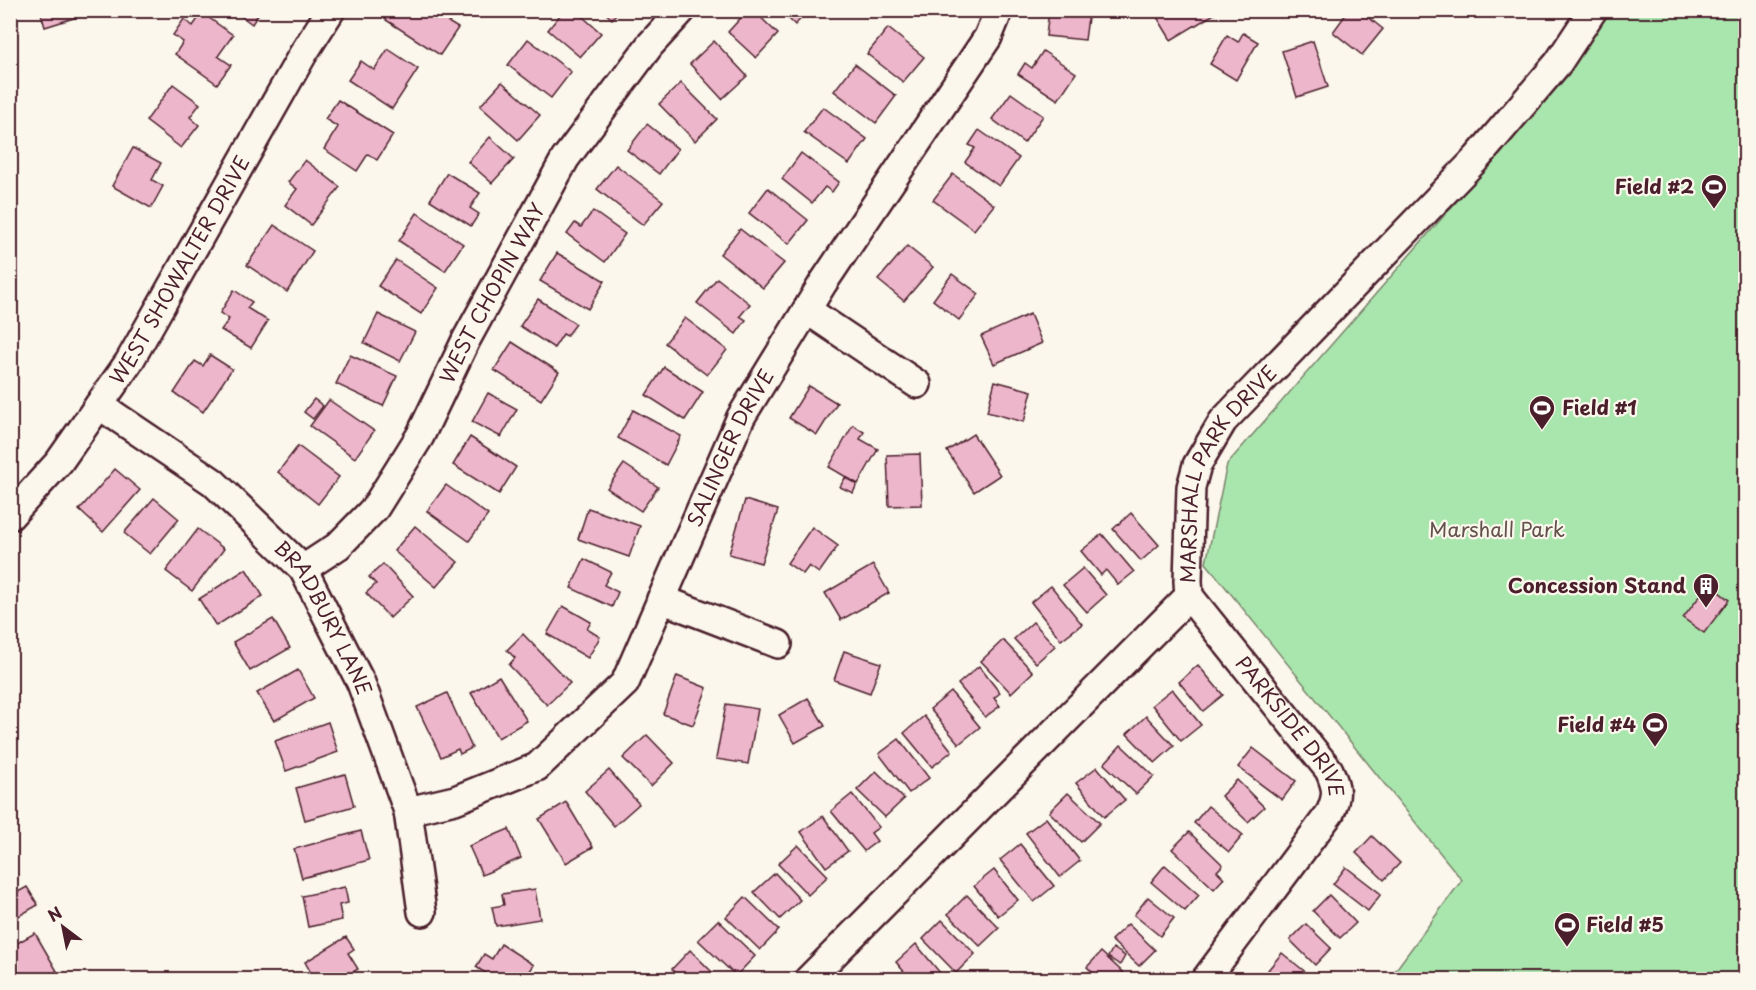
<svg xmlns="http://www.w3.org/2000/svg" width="1756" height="990" viewBox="0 0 1756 990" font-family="'Playpen Sans',sans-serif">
  <rect width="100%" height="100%" fill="#fbf7ec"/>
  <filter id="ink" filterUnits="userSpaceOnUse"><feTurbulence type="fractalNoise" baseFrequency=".0167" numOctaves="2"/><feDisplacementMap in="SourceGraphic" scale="12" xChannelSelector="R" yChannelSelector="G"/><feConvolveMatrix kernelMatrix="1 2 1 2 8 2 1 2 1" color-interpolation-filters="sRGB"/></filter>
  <g filter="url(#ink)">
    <polygon fill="#a9e6ad" stroke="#7a826c" stroke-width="1.5" points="1611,11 1745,11 1745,979 1389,979 1462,880 1206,563 1227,464 1456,202"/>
    <g fill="#edb6cb" stroke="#4a1f2b" stroke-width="1.5">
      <polygon points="40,10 92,10 93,12 45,27"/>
      <polygon points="233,10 261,10 252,24"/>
      <polygon points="392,10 456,10 448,22 458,28 440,55 386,20"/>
      <polygon points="564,10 575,10 601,33 580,57 548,30"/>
      <polygon points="602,10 619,10 612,19"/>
      <polygon points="748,10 753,10 778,34 756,58 728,32"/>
      <polygon points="780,10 809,10 795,25"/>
      <polygon points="1049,10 1089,10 1085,40 1046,36"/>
      <polygon points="1156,10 1214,10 1216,13 1171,40 1154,12"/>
      <polygon points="1349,10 1359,10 1383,29 1362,55 1333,32"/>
      <polygon points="202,13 233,35 218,56 231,65 217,84 175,54 183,42 173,35 184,19 193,26"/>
      <polygon points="888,28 924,57 903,82 867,54"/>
      <polygon points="1243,33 1258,42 1236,80 1210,64 1227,35 1238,42"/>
      <polygon points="528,39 571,72 551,98 508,65"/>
      <polygon points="714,41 747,76 722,99 690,64"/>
      <polygon points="1313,41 1328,87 1297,97 1282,51"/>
      <polygon points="388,49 418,69 392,109 348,80 361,61 374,70"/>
      <polygon points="1043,51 1076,73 1058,100 1018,74 1025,63 1032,68"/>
      <polygon points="855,64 896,96 876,123 834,91"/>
      <polygon points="502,82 540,115 518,140 480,106"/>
      <polygon points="681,83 717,119 695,141 659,104"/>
      <polygon points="173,84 200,104 190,117 199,125 181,148 146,121"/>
      <polygon points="1011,93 1043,116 1024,143 992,119"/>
      <polygon points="338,100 393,135 377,160 368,154 357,171 324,149 338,127 325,119"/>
      <polygon points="823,107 867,139 849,164 804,132"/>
      <polygon points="647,124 678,149 659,174 627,150"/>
      <polygon points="979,130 1019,158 999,186 965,162 975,148 969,145"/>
      <polygon points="490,137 514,159 492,183 468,162"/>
      <polygon points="133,148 161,163 152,180 163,186 151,208 112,186"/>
      <polygon points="801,153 839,182 832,192 825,187 812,203 782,179"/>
      <polygon points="305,160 340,187 311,225 285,205 297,189 288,182"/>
      <polygon points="616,165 663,201 643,225 597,189"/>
      <polygon points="447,173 480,193 470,208 479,214 471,226 430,200"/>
      <polygon points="953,174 994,205 974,230 933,200"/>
      <polygon points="768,188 808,220 789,244 749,213"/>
      <polygon points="593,211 625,234 605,262 567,234 575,223 581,227"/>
      <polygon points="417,213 463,244 445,271 399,241"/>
      <polygon points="274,225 313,251 287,292 247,265"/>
      <polygon points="740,229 784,263 763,288 720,254"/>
      <polygon points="907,246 933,267 904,301 878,280"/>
      <polygon points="557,253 605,281 588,309 540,281"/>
      <polygon points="396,260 438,288 421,314 378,286"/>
      <polygon points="952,274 979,294 959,320 933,300"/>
      <polygon points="717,278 750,304 740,316 746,320 736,334 697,303"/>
      <polygon points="234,290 252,302 247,308 268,321 251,348 221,330 229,319 220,313"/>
      <polygon points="538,299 576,324 567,336 563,334 554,348 520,326"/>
      <polygon points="378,314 415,332 400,361 364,343"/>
      <polygon points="1030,314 1042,343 994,364 981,336"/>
      <polygon points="685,318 727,350 707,375 665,343"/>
      <polygon points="512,342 559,372 541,400 494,370"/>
      <polygon points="210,355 232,369 203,412 174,393 195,361 203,366"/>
      <polygon points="350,355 397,376 383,406 336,384"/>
      <polygon points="664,367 703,392 685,420 646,395"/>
      <polygon points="995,381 1032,391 1024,422 987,412"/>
      <polygon points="809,386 837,403 817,435 789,418"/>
      <polygon points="488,393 517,409 501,437 472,422"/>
      <polygon points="314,399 323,406 313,419 304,412"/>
      <polygon points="329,400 374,431 355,458 310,426"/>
      <polygon points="633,410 681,436 666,465 618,438"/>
      <polygon points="853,425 864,432 860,439 878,449 858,484 829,467"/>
      <polygon points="973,434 1000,475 974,492 947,451"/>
      <polygon points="470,437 516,467 499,494 453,465"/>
      <polygon points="298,446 339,477 318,504 278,472"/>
      <polygon points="920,454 922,505 889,506 887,455"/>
      <polygon points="624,464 658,487 641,511 607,488"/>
      <polygon points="115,469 140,490 103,532 79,510"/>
      <polygon points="845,478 857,484 853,493 840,487"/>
      <polygon points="446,485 488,515 469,541 427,511"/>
      <polygon points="154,498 179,519 150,554 124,533"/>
      <polygon points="745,500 778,510 761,563 729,554"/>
      <polygon points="588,508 640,526 629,557 578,539"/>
      <polygon points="1131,513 1159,545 1141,561 1113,529"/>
      <polygon points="415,526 458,562 436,587 394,551"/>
      <polygon points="812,527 838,546 819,573 809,566 803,574 787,563"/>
      <polygon points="198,529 224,549 192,591 166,571"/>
      <polygon points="1102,534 1134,572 1118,585 1106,570 1101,575 1081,551"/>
      <polygon points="584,559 611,572 604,585 618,592 612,607 571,588"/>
      <polygon points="383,564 413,596 390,618 366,593 376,584 369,577"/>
      <polygon points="873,565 889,593 841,620 825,593"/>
      <polygon points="1083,568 1106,595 1087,612 1063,585"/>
      <polygon points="246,569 263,596 216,626 199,599"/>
      <polygon points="1709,584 1729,600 1704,633 1683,618"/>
      <polygon points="1051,586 1082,624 1061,640 1031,602"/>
      <polygon points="563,606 591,622 587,629 600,637 588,658 547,634"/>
      <polygon points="273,619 290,648 250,671 233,642"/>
      <polygon points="1033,622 1055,646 1036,663 1014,639"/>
      <polygon points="523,634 570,683 547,705 509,665 515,658 507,650"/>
      <polygon points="1003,640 1033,672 1011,693 981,661"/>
      <polygon points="844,651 881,663 870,693 834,680"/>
      <polygon points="1198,665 1223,695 1203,711 1179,682"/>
      <polygon points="979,666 1000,693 994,698 1000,706 985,717 958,684"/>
      <polygon points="298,670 314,698 274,721 257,693"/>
      <polygon points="499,676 527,721 498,738 471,693"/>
      <polygon points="677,676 707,688 693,725 663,714"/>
      <polygon points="1172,689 1201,725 1181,741 1152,705"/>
      <polygon points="951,692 980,727 959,744 930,709"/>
      <polygon points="447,693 472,748 460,754 458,749 441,757 417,707"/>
      <polygon points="808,698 825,726 795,743 779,715"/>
      <polygon points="726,704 758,709 748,764 716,759"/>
      <polygon points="924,716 952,751 932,767 904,733"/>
      <polygon points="1146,716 1174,746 1155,763 1127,734"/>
      <polygon points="328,722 338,752 286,771 275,741"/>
      <polygon points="647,735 674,763 651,786 623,758"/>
      <polygon points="899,739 929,778 909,793 879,754"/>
      <polygon points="1121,745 1154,776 1136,794 1104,764"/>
      <polygon points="1253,748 1296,781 1282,800 1238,767"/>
      <polygon points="1097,767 1125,800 1104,817 1076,783"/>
      <polygon points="609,770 639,804 614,826 585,791"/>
      <polygon points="876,771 904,799 885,817 857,790"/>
      <polygon points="345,774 354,806 305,820 296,788"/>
      <polygon points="1237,780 1264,807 1248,822 1221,796"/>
      <polygon points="1068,793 1100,823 1081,842 1049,812"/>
      <polygon points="852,794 879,827 871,833 877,841 864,851 831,811"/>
      <polygon points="566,802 593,847 566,863 539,819"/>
      <polygon points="1208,806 1243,835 1229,852 1194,823"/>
      <polygon points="823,816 848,851 826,867 801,832"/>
      <polygon points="1046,818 1080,861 1060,877 1026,833"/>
      <polygon points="509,829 521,858 482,875 469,846"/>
      <polygon points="361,831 369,860 302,878 294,849"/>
      <polygon points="1189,832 1223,865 1217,871 1224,878 1214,889 1172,849"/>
      <polygon points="1372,836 1400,863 1384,880 1356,853"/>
      <polygon points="1020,844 1054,886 1034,902 1000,860"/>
      <polygon points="798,845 828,876 808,895 778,864"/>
      <polygon points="1165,865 1199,895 1185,911 1151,882"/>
      <polygon points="1346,867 1381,894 1368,911 1333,884"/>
      <polygon points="994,870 1018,900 998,916 974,886"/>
      <polygon points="775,873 800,900 780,919 754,892"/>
      <polygon points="10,878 18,892 27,887 38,905 10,921"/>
      <polygon points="345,887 348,903 339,905 342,920 308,927 302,896"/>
      <polygon points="535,889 540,919 496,926 492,907 504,905 502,894"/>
      <polygon points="967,895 999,928 980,946 948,914"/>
      <polygon points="1329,895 1356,923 1340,938 1313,911"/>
      <polygon points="745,897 779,930 760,950 726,917"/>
      <polygon points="1148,897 1174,918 1160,936 1134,915"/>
      <polygon points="718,920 755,956 736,976 698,940"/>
      <polygon points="942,920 975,954 956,973 923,939"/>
      <polygon points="1128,924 1155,950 1139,966 1111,940"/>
      <polygon points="1306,924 1331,948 1315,965 1290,940"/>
      <polygon points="35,933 57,971 42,980 12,980 10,974 18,969 10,956 10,947"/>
      <polygon points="346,937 354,949 348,953 358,969 340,980 315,980 305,962"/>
      <polygon points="501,944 534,965 524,980 496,980 476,967 484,954 492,959"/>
      <polygon points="916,944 946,980 911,980 896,962"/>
      <polygon points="1113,948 1125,956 1120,965 1108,957"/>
      <polygon points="690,950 720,980 683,980 672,969"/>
      <polygon points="1101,952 1131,980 1100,980 1087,967"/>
      <polygon points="1282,953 1313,978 1311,980 1279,980 1268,970"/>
    </g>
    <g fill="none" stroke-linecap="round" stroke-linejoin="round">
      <g stroke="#4a1f2b" stroke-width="32">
        <g id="minor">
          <polyline points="807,310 917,384"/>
          <path id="s1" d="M 99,405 L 213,482 L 303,569 L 361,683 L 408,811 L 422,912"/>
          <path id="s2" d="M 10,516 L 59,462 L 129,362 L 303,54 L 331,10"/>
          <path id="s3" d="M 303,569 L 338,546 L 375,508 L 420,436 L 466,340 L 565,159 L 650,45 L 682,10"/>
          <path id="s4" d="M 1189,596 L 1329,770 C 1337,788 1338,795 1330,813 L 1205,980"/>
          <polyline points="661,599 778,644"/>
          <path id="s5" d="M 408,811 L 455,800 L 537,767 L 625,683 L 741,417 L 823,283 L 988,37 L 999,10"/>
          <path id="s6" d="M 808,980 L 1189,596 L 1188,581 L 1191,487 L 1197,465 L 1223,421 L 1477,158 L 1558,63 L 1593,10"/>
        </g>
      </g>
      <use href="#minor" stroke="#fbf7ec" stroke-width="27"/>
    </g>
  </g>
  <defs>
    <g id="stadium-pin" transform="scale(1.35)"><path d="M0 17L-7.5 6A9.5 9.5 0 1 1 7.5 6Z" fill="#4a1f2b" stroke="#fbf7ec"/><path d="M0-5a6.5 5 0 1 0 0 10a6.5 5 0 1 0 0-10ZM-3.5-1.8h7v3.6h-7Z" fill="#fff"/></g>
    <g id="building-pin" transform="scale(1.35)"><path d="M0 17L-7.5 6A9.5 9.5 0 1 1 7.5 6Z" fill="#4a1f2b" stroke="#fbf7ec"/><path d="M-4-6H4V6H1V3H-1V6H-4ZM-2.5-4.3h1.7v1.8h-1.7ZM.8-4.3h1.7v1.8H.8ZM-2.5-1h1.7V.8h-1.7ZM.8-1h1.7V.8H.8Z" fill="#fff"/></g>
  </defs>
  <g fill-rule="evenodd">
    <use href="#stadium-pin" x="1714" y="187"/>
    <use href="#stadium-pin" x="1542" y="408"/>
    <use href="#building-pin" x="1706" y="586"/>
    <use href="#stadium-pin" x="1655" y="725"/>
    <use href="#stadium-pin" x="1567" y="925"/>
  </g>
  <g text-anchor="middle" stroke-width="4.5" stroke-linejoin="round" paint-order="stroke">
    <g font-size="20" font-weight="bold" fill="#4a1f2b" stroke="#fbf7ec" text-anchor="end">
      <text x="1694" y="194">Field #2</text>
      <text x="1562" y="415" text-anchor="start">Field #1</text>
      <text x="1686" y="593">Concession Stand</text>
      <text x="1636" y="732">Field #4</text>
      <text x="1586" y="932" text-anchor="start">Field #5</text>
    </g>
    <g font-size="20" fill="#4a1f2b" stroke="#fbf7ec">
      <text dy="7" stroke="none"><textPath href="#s2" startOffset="300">WEST SHOWALTER DRIVE</textPath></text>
      <text dy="7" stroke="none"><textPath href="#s3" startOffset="340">WEST CHOPIN WAY</textPath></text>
      <text dy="7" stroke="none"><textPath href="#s5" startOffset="516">SALINGER DRIVE</textPath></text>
      <text dy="7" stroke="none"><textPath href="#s6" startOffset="675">MARSHALL PARK DRIVE</textPath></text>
      <text dy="7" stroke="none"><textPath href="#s1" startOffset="315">BRADBURY LANE</textPath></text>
      <text dy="7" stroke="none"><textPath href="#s4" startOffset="166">PARKSIDE DRIVE</textPath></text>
    </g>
    <g font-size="20" fill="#62514c" stroke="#fbf7ec">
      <text x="1497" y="537">Marshall Park</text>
    </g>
  </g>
  <rect width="1756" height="990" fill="none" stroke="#fbf7ec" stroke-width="36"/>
  <rect x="18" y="18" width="1720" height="954" fill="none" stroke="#4a1f2b" stroke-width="2" filter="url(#ink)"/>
  <g transform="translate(63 927) rotate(328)" stroke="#fbf7ec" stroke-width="4.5" paint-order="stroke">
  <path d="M0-4.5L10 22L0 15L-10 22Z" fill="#4a1f2b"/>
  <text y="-9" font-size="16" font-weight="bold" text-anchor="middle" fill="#4a1f2b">N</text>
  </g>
</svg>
